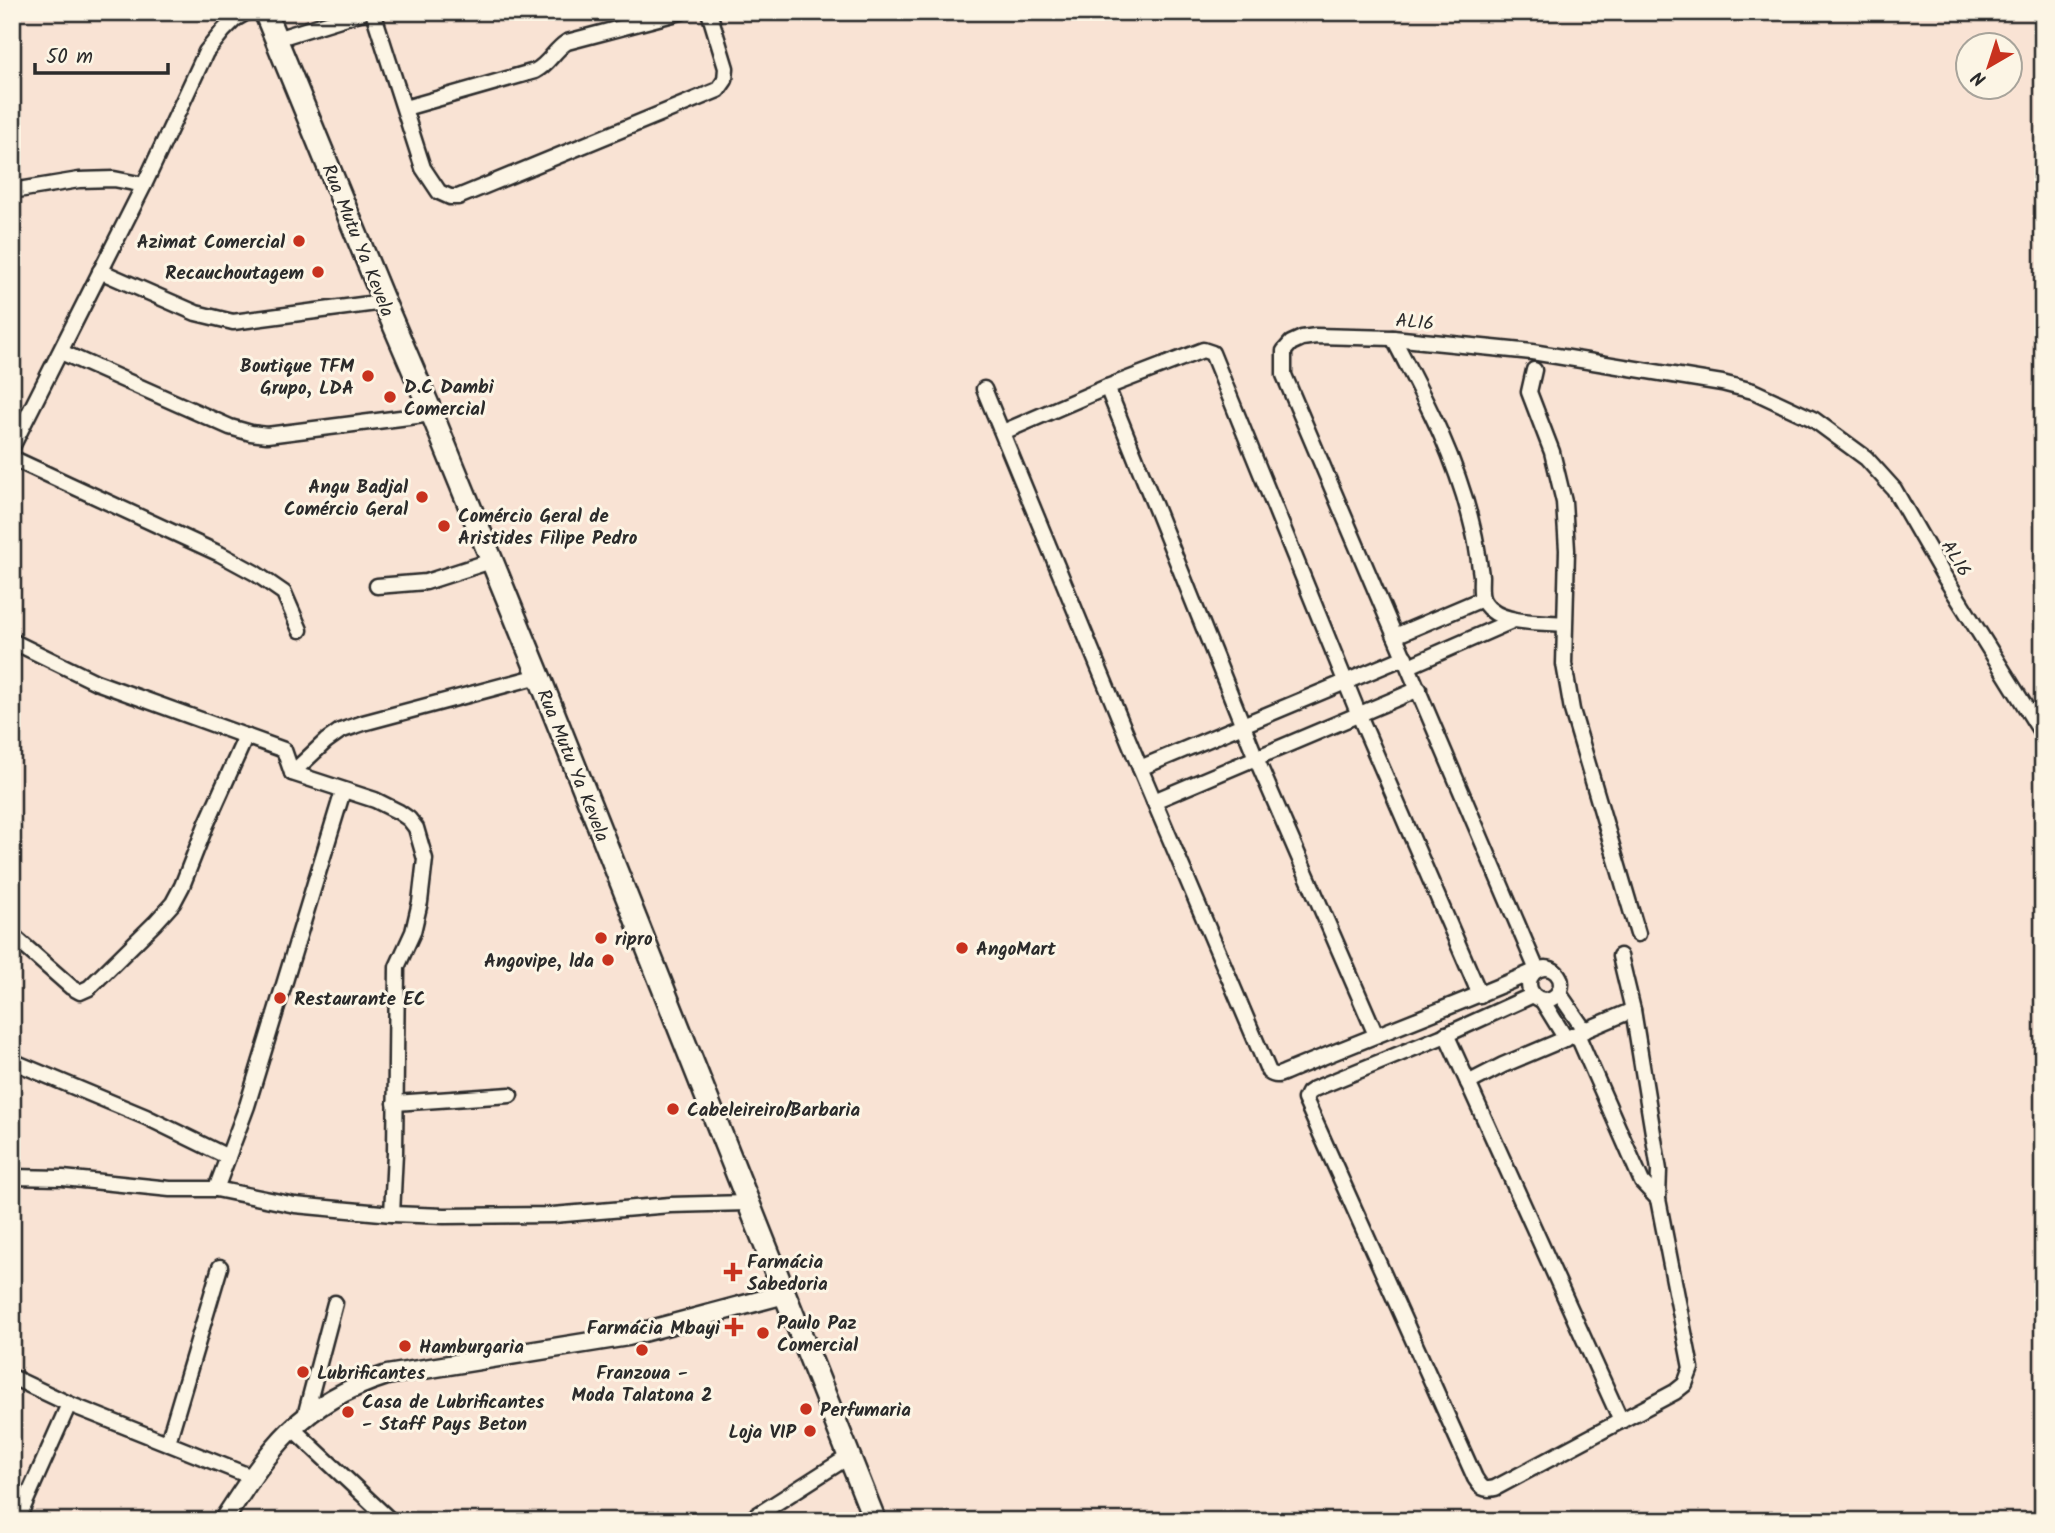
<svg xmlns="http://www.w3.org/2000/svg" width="2055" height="1533" viewBox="0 0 2055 1533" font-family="Kalam,sans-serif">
  <rect width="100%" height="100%" fill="#f9e3d4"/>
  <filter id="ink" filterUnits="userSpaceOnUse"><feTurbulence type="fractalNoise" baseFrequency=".0143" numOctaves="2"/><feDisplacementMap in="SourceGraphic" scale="14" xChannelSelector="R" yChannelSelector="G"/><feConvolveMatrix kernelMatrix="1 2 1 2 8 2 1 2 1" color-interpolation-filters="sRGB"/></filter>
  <g filter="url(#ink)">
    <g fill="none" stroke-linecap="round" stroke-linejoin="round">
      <g stroke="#2b2b2b" stroke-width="19">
        <g id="minor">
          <polyline points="373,12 423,168 439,192 450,197 458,197 718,90 725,80 726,68 709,12"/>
          <polyline points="276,39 363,12"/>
          <path d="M 405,108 L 535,71 C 549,64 554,50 567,42 L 681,12"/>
          <polyline points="12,191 79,180 114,179 144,185"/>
          <polyline points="100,271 196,313 233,322 384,302"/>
          <path d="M 1393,338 C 1426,401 1457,459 1473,529 C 1477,544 1479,561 1481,576 C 1481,583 1480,592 1482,598 C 1483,602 1488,608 1491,610 C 1507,624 1544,622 1564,624"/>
          <polyline points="61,352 230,427 251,433 267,435 432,414"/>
          <polyline points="1534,370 1529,392 1552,452 1564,502 1567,550 1564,664 1572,710 1638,934"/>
          <polyline points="1107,387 1256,758 1376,1035"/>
          <path d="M 984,389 L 1140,768 L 1269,1072 C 1276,1077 1279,1075 1286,1072 C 1370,1037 1454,1006 1537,970 L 1284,375 L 1284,351 L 1291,343 L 1302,338 L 1316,336 L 1393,338 L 1532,352 L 1722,383 L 1753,391 L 1813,419 L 1866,458 L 1894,489 L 1944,576 L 2043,735"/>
          <polyline points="1003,432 1107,387 1203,350 1212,353 1359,715 1480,995"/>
          <polyline points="12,447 144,185 206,52 223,31 235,19 247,12"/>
          <polyline points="12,458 220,554 255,573 284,593 300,630"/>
          <polyline points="377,586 426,582 491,561"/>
          <polyline points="1395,636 1482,599"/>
          <polyline points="12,641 96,682 284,750 292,773 375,800 399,812 409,819 416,828 425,859 420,902 413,932 397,967 395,1153 392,1214"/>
          <polyline points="1409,666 1514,620"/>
          <polyline points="1140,768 1405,657"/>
          <polyline points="292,773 326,741 340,731 363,723 539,676"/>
          <polyline points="1154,801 1419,689"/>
          <polyline points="12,935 71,987 80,992 89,988 155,923 173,903 182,886 206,825 246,736"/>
          <circle cx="1545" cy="984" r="16"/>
          <polyline points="1559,993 1585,1031"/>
          <path d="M 1533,995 L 1441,1037 L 1314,1089 L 1308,1093 L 1305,1099 L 1475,1478 C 1481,1487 1483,1491 1495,1488 L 1675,1392 L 1685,1384 L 1691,1368 L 1658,1199 L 1659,1170 L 1633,1010 L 1620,956"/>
          <polyline points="1542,1000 1566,1039"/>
          <polyline points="1446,1034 1621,1421"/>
          <polyline points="1577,1034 1642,1182 1658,1199"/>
          <polyline points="12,1061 146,1117 228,1157"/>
          <polyline points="1468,1083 1503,1065 1633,1010"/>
          <polyline points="395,1103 510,1095"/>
          <polyline points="12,1177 63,1178 170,1189 216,1189 295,1205 392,1214 444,1216 553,1215 670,1205 747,1203"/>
          <polyline points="216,1189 247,1106 343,791"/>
          <polyline points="12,1377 69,1404 252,1477"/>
          <polyline points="305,1416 335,1303"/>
          <polyline points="292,1428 391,1521"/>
          <polyline points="168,1442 220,1267"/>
          <polyline points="17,1521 69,1404"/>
          <polyline points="748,1521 848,1457"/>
        </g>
      </g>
      <g stroke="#2b2b2b" stroke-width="23">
        <path id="tertiary" d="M 223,1521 C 271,1447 299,1403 387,1375 L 628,1336 L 785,1294"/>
      </g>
      <g stroke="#2b2b2b" stroke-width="26">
        <polyline id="secondary" points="265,12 384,302 432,414 539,676 875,1521"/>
      </g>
      <use href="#minor" stroke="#fcf5e5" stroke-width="14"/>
      <use href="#tertiary" stroke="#fcf5e5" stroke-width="18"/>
      <use href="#secondary" stroke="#fcf5e5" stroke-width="21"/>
    </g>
  </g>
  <g fill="#c8321e" stroke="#fcf5e5" stroke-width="2.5">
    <circle cx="299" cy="241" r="7"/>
    <circle cx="318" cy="272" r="7"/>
    <circle cx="368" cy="376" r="7"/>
    <circle cx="390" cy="397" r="7"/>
    <circle cx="422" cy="497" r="7"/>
    <circle cx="444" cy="526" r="7"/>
    <circle cx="601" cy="938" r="7"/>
    <circle cx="962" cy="948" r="7"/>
    <circle cx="608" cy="960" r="7"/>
    <circle cx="280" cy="998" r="7"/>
    <circle cx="673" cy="1109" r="7"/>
    <path d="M729.5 1261.5h7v7h7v7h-7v7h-7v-7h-7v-7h7z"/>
    <path d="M730.5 1316.5h7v7h7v7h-7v7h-7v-7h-7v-7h7z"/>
    <circle cx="763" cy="1333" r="7"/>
    <circle cx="405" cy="1346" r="7"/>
    <circle cx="642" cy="1350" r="7"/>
    <circle cx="303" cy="1372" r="7"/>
    <circle cx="806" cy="1409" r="7"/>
    <circle cx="348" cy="1412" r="7"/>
    <circle cx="810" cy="1431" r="7"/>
  </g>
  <g text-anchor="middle" stroke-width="6" stroke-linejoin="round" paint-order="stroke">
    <g font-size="19" fill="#2b2b2b" stroke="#fcf5e5">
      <text transform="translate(359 240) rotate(68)" y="7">Rua Mutu Ya Kevela</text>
      <text transform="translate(1415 321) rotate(5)" y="7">AL16</text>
      <text transform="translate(1957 558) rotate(59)" y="7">AL16</text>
      <text transform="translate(574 765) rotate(68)" y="7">Rua Mutu Ya Kevela</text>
    </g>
    <g font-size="19" font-weight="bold" fill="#2b2b2b" stroke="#fcf5e5" text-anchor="start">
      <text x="285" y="248" text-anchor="end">Azimat Comercial</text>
      <text x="304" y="279" text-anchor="end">Recauchoutagem</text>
      <text x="354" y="372" text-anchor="end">Boutique TFM<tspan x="354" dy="22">Grupo, LDA</tspan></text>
      <text x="404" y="393">D.C Dambi<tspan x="404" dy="22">Comercial</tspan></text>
      <text x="408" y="493" text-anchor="end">Angu Badjal<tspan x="408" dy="22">Comércio Geral</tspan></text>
      <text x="458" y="522">Comércio Geral de<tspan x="458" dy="22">Aristides Filipe Pedro</tspan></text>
      <text x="615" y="945">ripro</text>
      <text x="976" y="955">AngoMart</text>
      <text x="594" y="967" text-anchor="end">Angovipe, lda</text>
      <text x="294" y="1005">Restaurante EC</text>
      <text x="687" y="1116">Cabeleireiro/Barbaria</text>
      <text x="747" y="1268">Farmácia<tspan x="747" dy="22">Sabedoria</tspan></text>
      <text x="777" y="1329">Paulo Paz<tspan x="777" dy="22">Comercial</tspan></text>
      <text x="720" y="1334" text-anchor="end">Farmácia Mbayi</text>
      <text x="419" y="1353">Hamburgaria</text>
      <text x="317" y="1379">Lubrificantes</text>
      <text x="642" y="1379" text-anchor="middle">Franzoua -<tspan x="642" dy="22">Moda Talatona 2</tspan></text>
      <text x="362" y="1408">Casa de Lubrificantes<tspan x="362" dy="22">- Staff Pays Beton</tspan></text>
      <text x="820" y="1416">Perfumaria</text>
      <text x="796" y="1438" text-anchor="end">Loja VIP</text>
    </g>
  </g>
  <rect width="2055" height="1533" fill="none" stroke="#fcf5e5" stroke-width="42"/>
  <rect x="21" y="21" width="2013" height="1491" fill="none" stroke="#2b2b2b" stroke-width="2.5" filter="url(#ink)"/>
  <g transform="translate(1989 66) rotate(219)"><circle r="33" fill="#fcf5e5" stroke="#a8a49b" stroke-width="2"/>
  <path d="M0-5L12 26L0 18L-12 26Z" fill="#c8321e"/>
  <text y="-10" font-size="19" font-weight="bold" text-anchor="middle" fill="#2b2b2b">N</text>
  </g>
  <path d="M35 63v10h133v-10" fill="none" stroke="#2b2b2b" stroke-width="3.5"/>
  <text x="46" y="63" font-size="21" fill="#2b2b2b" stroke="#fcf5e5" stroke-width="5" paint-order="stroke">50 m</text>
</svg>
